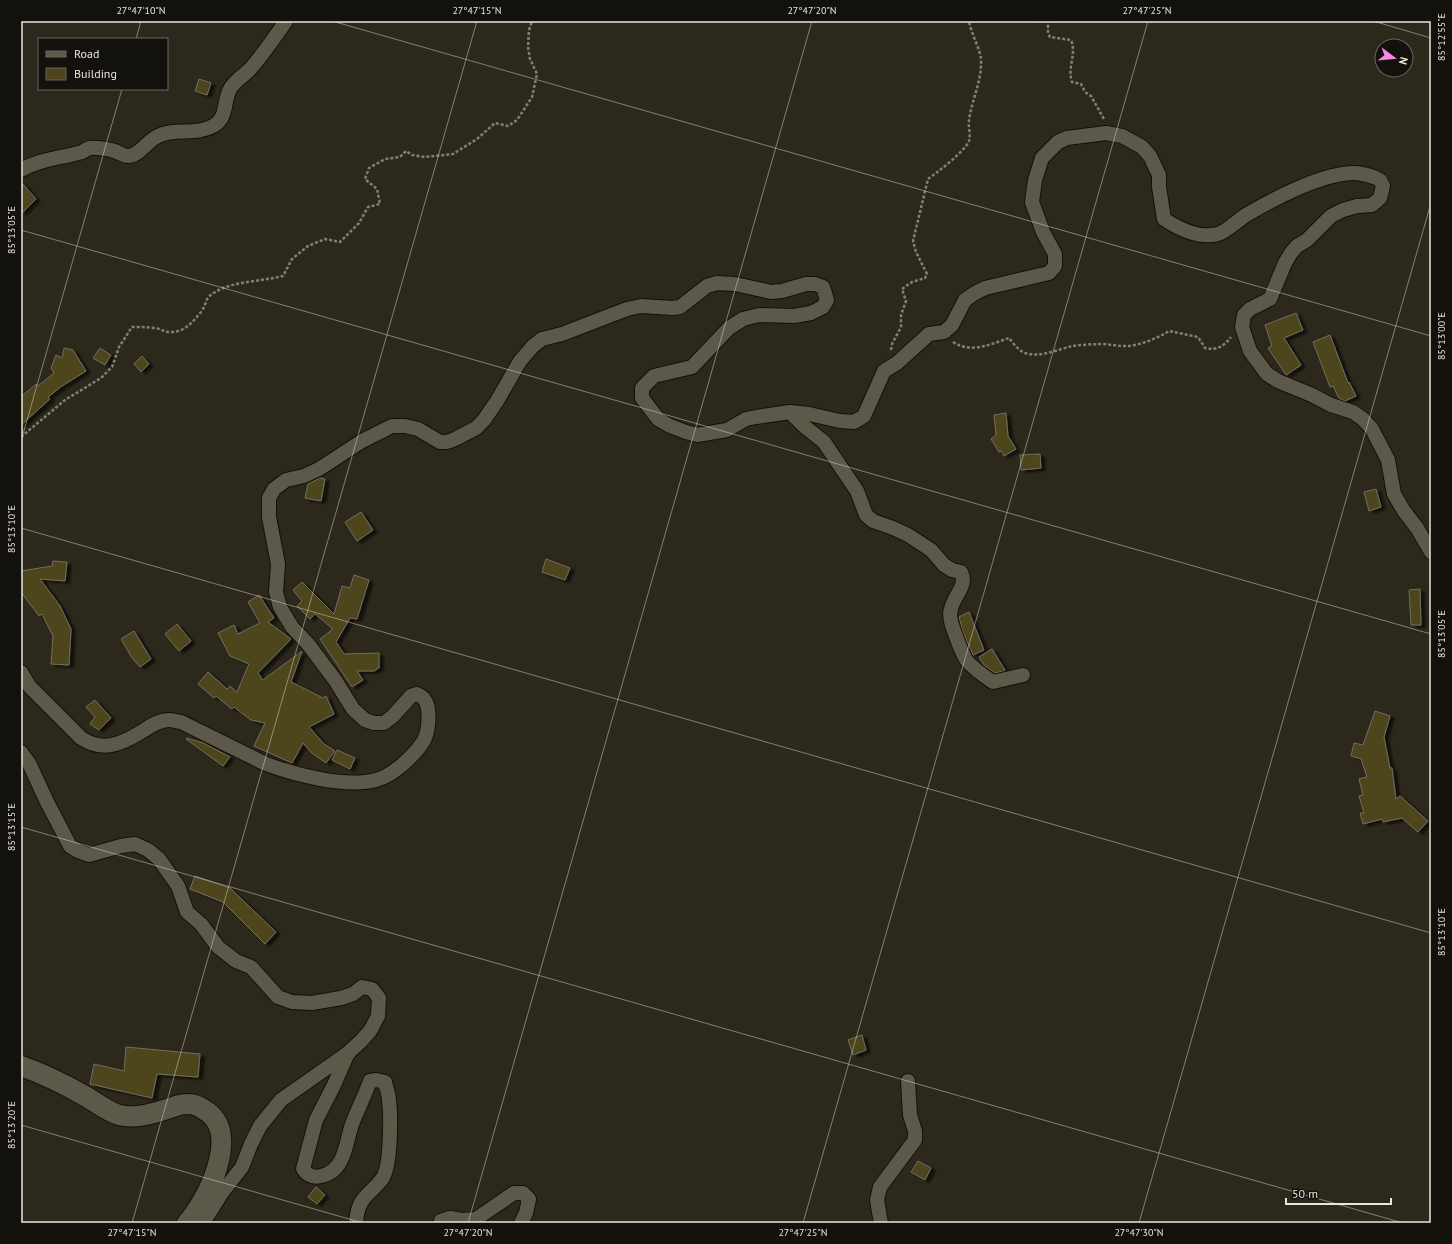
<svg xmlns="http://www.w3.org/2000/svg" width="1452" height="1244" viewBox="0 0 1452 1244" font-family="'PT Sans',sans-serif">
  <defs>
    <filter id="shadow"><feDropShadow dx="4.5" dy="2.5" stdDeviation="1" flood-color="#0009"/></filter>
  </defs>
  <rect width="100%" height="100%" fill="#2c291c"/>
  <g fill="#4e441d" stroke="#726e60" filter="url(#shadow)">
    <polygon points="199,79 211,83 207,95 195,91"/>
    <polygon points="21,182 36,199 21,214"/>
    <polygon points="1296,313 1303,330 1284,338 1301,365 1286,375 1268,348 1272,346 1265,325"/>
    <polygon points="1330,335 1348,383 1349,382 1356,396 1345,401 1339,398 1333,386 1330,387 1313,342"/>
    <polygon points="64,348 73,350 86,371 62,386 48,397 50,399 21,425 21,397 36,384 38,386 54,373 51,368 56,355 62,358"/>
    <polygon points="100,348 111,355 105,365 93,358"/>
    <polygon points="142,356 149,364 141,372 134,364"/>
    <polygon points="1006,413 1008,436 1016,449 1004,456 1001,451 999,452 991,439 996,435 994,415"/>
    <polygon points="1040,454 1041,468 1021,470 1020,455"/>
    <polygon points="320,478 325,479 321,501 305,498 308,484"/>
    <polygon points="1376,489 1381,507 1369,511 1364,492"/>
    <polygon points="361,512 373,530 357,541 345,522"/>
    <polygon points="546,559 570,568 565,580 542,572"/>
    <polygon points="53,561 67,562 65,581 40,579 60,606 71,629 69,665 51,664 53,636 42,614 39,616 21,592 21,571 52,566"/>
    <polygon points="354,575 369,580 357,619 350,618 336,642 344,654 379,653 379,668 374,671 357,671 363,680 352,687 320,639 333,629 315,614 310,619 297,606 302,601 293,590 302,582 334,614 342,586 350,588"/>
    <polygon points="1420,589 1421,625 1411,625 1409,590"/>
    <polygon points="259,595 274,618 268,622 291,639 258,673 263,680 302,651 291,682 323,698 326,696 334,714 309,727 324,744 335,751 326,763 312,753 303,743 292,763 254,746 265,723 251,720 234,707 232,709 216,696 214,698 198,684 208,672 227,689 230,686 237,692 249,664 230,656 218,633 234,625 238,634 260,623 248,602"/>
    <polygon points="969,612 984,650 973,655 963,632 959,617"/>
    <polygon points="177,624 191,641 179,651 165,634"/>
    <polygon points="134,631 151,659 140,667 132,658 121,639"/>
    <polygon points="992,649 1005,670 1004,671 995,673 984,665 979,657"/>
    <polygon points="95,700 111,718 99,730 90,724 95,717 86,707"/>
    <polygon points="1375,711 1390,716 1384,737 1390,768 1392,768 1396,799 1400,796 1428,821 1418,832 1402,818 1383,822 1382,819 1363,824 1360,813 1364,813 1359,796 1363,795 1359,779 1367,777 1361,759 1351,756 1354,743 1363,745"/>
    <polygon points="187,738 203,743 230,757 223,766 186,739"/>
    <polygon points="337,750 355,758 350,769 332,760"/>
    <polygon points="195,876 230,888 276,932 265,944 223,902 190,889"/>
    <polygon points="862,1035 866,1050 853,1055 848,1040"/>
    <polygon points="126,1047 200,1054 198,1077 157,1074 152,1098 90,1084 94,1064 124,1071"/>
    <polygon points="918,1161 931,1168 925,1180 911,1172"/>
    <polygon points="316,1187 325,1195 317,1204 308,1197"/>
  </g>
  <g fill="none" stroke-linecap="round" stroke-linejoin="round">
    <g stroke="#141106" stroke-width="16">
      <g id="street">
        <path d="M 21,170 C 40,159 62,158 82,152 C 85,151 87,148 90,148 C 96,147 106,149 111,150 C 117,151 123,156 128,156 C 139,156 148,140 158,136 C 175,127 195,136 213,126 C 228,118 223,102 230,89 C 235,80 245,75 251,68 C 264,53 275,37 286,21"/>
        <path d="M 790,412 L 804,426 L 824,442 L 857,491 L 866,515 L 873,521 L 893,528 L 908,535 L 931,550 L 944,565 L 952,570 L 961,572 C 968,586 954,595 951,609 C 950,612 950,617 951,621 C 952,627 963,656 967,661 C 974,669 984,676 993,682 L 1023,675"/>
        <path d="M 21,672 L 30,687 L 81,738 C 102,752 120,745 141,732 C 149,727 158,720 169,720 C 173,720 177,722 181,722 L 266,764 C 296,775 345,788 376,780 C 393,776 416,754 424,740 C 429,731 431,707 424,699 C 422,696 419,695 417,694 L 411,696 L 393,716 L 384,723 L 374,723 L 365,720 L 353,709 L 335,680 L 308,644 L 292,627 L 280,607 L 276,592 L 278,564 L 269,517 L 269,498 L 274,489 L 286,480 L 304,476 L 319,469 L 362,441 L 392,426 L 405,426 L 418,429 L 440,442 L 447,442 L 455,439 L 476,428 L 484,420 L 497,401 L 520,361 L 533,346 L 542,339 L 562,334 L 627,309 L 641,306 L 673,308 L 680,307 L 707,286 L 717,283 L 735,284 L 771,292 L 782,291 L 806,284 L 815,284 L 823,287 L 827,300 L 823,307 L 811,313 L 794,316 L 759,315 L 743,319 L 729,328 L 692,367 L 654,376 L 642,388 L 642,398 L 658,419 L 670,426 L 686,432 L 697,435 L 727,430 L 746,419 L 756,417 L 790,412 L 809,414 L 840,421 L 854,422 L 864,416 L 884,371 L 897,363 L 929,334 L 944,332 L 952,325 L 965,300 L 975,293 L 985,288 L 1049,273 L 1055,266 L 1055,254 L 1043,232 L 1032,202 L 1035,180 L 1042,158 L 1058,142 L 1067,138 L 1106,133 L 1122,136 L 1142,147 L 1150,156 L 1159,175 L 1159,187 L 1164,219 C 1179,229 1199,239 1218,234 C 1226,232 1238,220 1246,215 C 1273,199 1324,172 1356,173 C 1364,174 1373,176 1380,180 L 1383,186 L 1380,198 L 1372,205 L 1357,206 L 1343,210 L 1331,216 L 1307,240 L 1297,246 L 1291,253 L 1285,263 L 1270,299 L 1250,309 L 1244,315 L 1242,327 L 1250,351 L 1267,374 L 1278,381 L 1312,395 L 1331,405 L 1353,412 L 1363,419 L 1372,429 L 1388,460 L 1394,494 L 1404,511 L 1417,528 L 1431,552"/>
        <polyline points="21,752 29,763 47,802 70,846 78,851 89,855 121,846 135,844 148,850 159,859 178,886 187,912 201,924 218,947 236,961 251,967 278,997 292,1002 312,1003 341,998 353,994 362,987 372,989 379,998 378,1016 370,1031 361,1041 348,1053 281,1100 260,1126 251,1144 242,1167 221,1194 208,1215 198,1223"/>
        <path d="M 348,1053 L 334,1085 L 316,1120 L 303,1169 C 308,1176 313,1178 321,1176 C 345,1172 346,1142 352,1124 C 358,1109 365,1095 370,1081 L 376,1080 L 385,1082 C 386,1088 389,1094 389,1100 C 391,1116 391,1168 382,1179 C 368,1197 358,1196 356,1223"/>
        <polyline points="441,1223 441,1221 450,1218 461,1220 476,1219 514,1193 523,1193 529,1199 526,1213 521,1223"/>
        <polyline points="881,1223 877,1200 880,1187 915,1140 915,1131 910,1115 908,1081"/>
      </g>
    </g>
    <g stroke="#141106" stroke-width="22">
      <path id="secondary" d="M 21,1066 C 44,1074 64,1084 85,1096 C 96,1102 106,1111 119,1115 C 134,1119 152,1114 167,1109 C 174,1107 179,1104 187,1104 C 197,1104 202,1108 209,1113 C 239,1137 207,1201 187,1223"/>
    </g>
    <g stroke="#828075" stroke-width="2.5" stroke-dasharray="3 2" stroke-linecap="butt">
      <polyline points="1037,21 1042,21"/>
      <path d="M 1046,21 L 1048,22 L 1048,33 L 1050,37 L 1071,40 C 1077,54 1067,67 1072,82 L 1081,84 L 1085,92 L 1091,96 L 1104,119"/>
      <path d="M 953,342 C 971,354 991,344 1009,338 C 1013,343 1018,350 1025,353 C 1041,358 1058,349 1073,346 C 1078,345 1096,344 1101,344 C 1113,344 1123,348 1135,345 C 1147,342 1158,338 1169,331 L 1198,337 L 1205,348 C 1217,351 1224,346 1231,337"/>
      <path d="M 891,350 L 892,344 L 901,327 L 901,315 L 906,301 L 902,289 L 912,282 L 925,278 L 927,274 L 916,252 L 913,241 L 928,179 C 938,172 965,151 969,141 C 971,135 968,126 969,120 C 972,99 982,81 981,59 C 980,49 971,33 969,21"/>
      <path d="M 21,437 L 65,400 L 101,378 L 112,367 L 119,347 L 132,327 C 139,327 146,327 153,328 C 159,328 163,331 168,332 C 184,333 192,323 201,312 C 208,303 203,298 217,291 C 235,281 264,281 283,276 L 292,259 L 308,246 L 325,239 L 340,242 L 359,223 L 368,207 L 380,204 L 377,189 L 365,179 L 369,168 L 385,159 L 400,157 L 406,151 L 412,155 L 425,157 L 453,154 L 477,139 L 495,123 L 508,126 L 517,120 L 532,97 L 537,74 L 530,59 L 528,47 L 529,30 L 532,21"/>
    </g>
    <use href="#street" stroke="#5c594b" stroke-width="14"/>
    <use href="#secondary" stroke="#5c594b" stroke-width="20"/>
  </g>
  <path fill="none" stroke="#e8e6de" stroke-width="1" stroke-opacity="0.45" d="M 332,21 L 1431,336M 1373,21 L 1431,38M 136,39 L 141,21M 21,230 L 1431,634M 21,441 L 122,89M 21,528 L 1431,933M 21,827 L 1403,1223M 21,1125 L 363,1223M 132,1223 L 477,21M 468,1223 L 812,21M 803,1223 L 1148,21M 1139,1223 L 1431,203"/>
  <rect width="1452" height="1244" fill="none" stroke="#13110c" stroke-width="44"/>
  <rect x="38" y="38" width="130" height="52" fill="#13110c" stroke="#686660"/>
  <rect x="46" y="51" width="20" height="6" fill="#5c594b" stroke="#686660"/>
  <text x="74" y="58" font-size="12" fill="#e8e6de">Road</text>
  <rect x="46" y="68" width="20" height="12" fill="#4e441d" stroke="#686660"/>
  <text x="74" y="78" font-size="12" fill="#e8e6de">Building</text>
  <g transform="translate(1394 58) rotate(106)"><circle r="19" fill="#13110c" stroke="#686660"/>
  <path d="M0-3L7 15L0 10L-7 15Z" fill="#f788ec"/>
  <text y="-6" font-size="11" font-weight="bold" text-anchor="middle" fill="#e8e6de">N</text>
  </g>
  <path d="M1286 1198v6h105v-6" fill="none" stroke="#e8e6de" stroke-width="2"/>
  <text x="1292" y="1198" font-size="12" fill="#e8e6de" stroke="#13110c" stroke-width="3" paint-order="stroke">50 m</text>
  <rect x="22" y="22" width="1408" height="1200" fill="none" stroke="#e8e6de" stroke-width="1.5"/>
  <g font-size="10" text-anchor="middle" fill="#e8e6de">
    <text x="141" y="14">27°47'10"N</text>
    <text x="477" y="14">27°47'15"N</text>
    <text x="812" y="14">27°47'20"N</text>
    <text x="1147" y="14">27°47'25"N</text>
    <text transform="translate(1441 37) rotate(-90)" y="4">85°12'55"E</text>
    <text transform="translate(11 230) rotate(-90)" y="4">85°13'05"E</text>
    <text transform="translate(1441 336) rotate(-90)" y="4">85°13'00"E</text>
    <text transform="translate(11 529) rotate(-90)" y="4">85°13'10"E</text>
    <text transform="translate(1441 634) rotate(-90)" y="4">85°13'05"E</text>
    <text transform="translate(11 827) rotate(-90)" y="4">85°13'15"E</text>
    <text transform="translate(1441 932) rotate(-90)" y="4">85°13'10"E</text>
    <text transform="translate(11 1125) rotate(-90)" y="4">85°13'20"E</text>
    <text x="132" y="1236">27°47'15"N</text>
    <text x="468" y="1236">27°47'20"N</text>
    <text x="803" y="1236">27°47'25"N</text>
    <text x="1139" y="1236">27°47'30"N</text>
  </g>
</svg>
